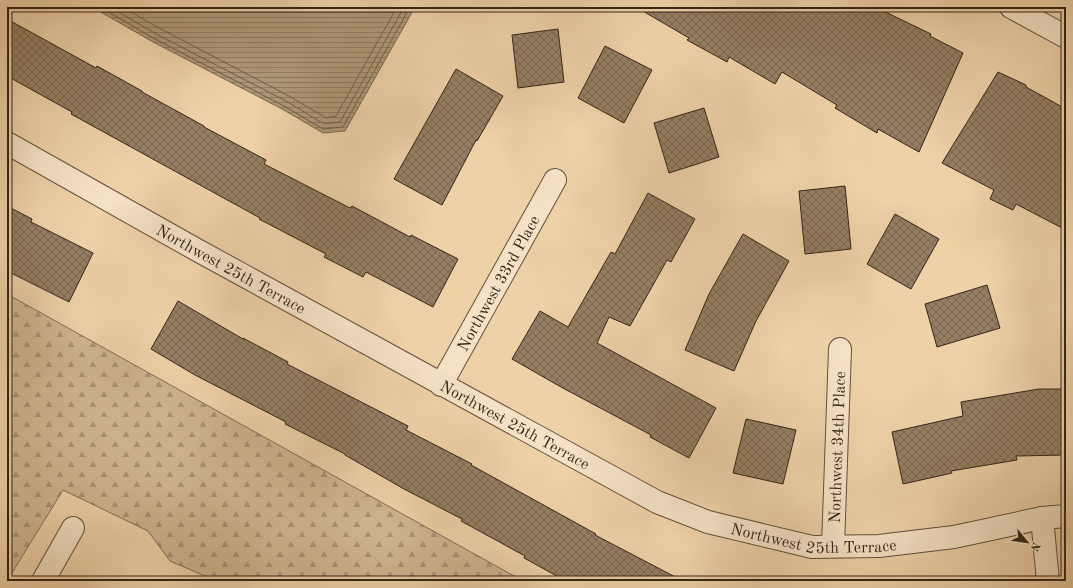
<svg xmlns="http://www.w3.org/2000/svg" width="1073" height="588" viewBox="0 0 1073 588" font-family="'Old Standard TT',serif">
  <defs>
    <pattern id="forest-firs" width="22" height="20" patternUnits="userSpaceOnUse"><rect width="22" height="20" fill="#cfb490"/><path d="M5 1l3.5 6h-7zM16 11l3.5 6h-7z" fill="#a99275"/></pattern>
    <pattern id="water-rules" width="6" height="5" patternUnits="userSpaceOnUse"><rect width="6" height="5" fill="#af9777"/><path d="M0 2.5h6" fill="none" stroke="#8f7b61"/></pattern>
    <pattern id="building-cross-hatch" width="8" height="8" patternUnits="userSpaceOnUse"><rect width="8" height="8" fill="#957e63"/><path d="M0 0l8 8M0 8l8-8" fill="none" stroke="#7a6751"/></pattern>
  </defs>
  <rect width="100%" height="100%" fill="#efd1a8"/>
  <filter id="stains"><feTurbulence type="fractalNoise" baseFrequency=".005" numOctaves="4"/><feColorMatrix values="0 0 0 0 .2 0 0 0 0 .09 0 0 0 0 .02 0 0 0 .5 -.17"/></filter>
  <radialGradient id="worn" r=".72"><stop offset=".6" stop-color="#630" stop-opacity="0"/><stop offset="1" stop-color="#630" stop-opacity=".3"/></radialGradient>
  <polygon fill="url(#forest-firs)" stroke="#816c54" points="7,294 523,581 234,581 205,576 170,561 148,531 63,490 7,581"/>
  <polygon fill="url(#water-rules)" stroke="#7d6951" points="92,7 415,7 345,131 323,133 282,109 153,42"/>
  <g fill="none" stroke-linecap="round" stroke-linejoin="round">
    <g stroke="#715e48" stroke-width="1">
      <polyline points="100,7 155,39 284,106 323,129 343,127 410,7"/>
      <polyline points="110,7 158,35 286,101 324,124 340,122 404,7"/>
      <polyline points="122,7 161,29 289,96 326,118 336,116 397,7"/>
    </g>
  </g>
  <g fill="url(#building-cross-hatch)" stroke="#332518">
    <polygon points="636,7 875,7 931,34 930,36 963,53 919,152 878,129 877,133 835,108 837,105 782,72 775,84 729,57 727,62 687,40 689,38"/>
    <polygon points="7,19 96,68 97,66 142,91 142,92 204,126 204,127 266,160 264,164 350,208 352,206 410,237 411,235 458,259 433,307 366,272 363,277 324,257 326,254 259,219 260,218 71,114 72,112 7,76"/>
    <polygon points="558,29 564,82 518,88 512,35"/>
    <polygon points="605,46 652,70 624,123 578,98"/>
    <polygon points="456,69 503,96 477,141 476,140 442,205 394,179"/>
    <polygon points="998,72 1026,85 1026,87 1066,109 1066,230 1016,204 1013,210 990,199 994,190 942,163"/>
    <polygon points="704,108 719,157 669,173 654,123"/>
    <polygon points="845,186 851,249 805,254 799,191"/>
    <polygon points="648,193 695,219 671,262 667,260 630,326 609,317 597,343 716,408 689,458 650,437 651,435 561,387 512,359 540,311 568,327 611,252 615,254"/>
    <polygon points="7,206 32,219 31,222 93,253 69,302 7,271"/>
    <polygon points="895,214 939,239 911,289 867,264"/>
    <polygon points="743,234 789,261 756,321 734,371 685,350 709,294"/>
    <polygon points="987,285 1000,328 937,347 925,304"/>
    <polygon points="178,301 243,339 243,338 288,362 287,364 408,426 406,430 472,464 471,465 596,534 595,535 683,581 566,581 524,558 525,556 461,521 462,519 404,489 345,455 345,454 285,424 286,422 195,375 151,349"/>
    <polygon points="1039,389 1066,389 1066,455 1016,456 1017,460 951,471 952,473 903,484 892,432 963,416 961,402"/>
    <polygon points="746,419 796,430 783,484 733,473"/>
  </g>
  <g fill="none" stroke-linecap="round" stroke-linejoin="round">
    <g stroke="#62503c" stroke-width="24">
      <g id="minor">
        <polyline points="1011,7 1066,37"/>
        <path id="s1" d="M 7,143 L 197,250 L 657,502 L 708,522 L 812,547 L 879,546 L 954,537 L 1042,518 L 1066,516"/>
        <path id="s2" d="M 441,385 L 555,180"/>
        <polyline points="1042,518 1048,581"/>
        <path id="s3" d="M 833,546 L 840,349"/>
        <polyline points="43,581 73,528"/>
      </g>
    </g>
    <use href="#minor" stroke="#f5e1c6" stroke-width="22"/>
  </g>
  <g text-anchor="middle" stroke-width="3" stroke-linejoin="round" paint-order="stroke">
    <g font-size="16" fill="#332518" stroke="#f5e1c6">
      <text dy="6" stroke="none"><textPath href="#s1" startOffset="257">Northwest 25th Terrace</textPath></text>
      <text dy="6" stroke="none"><textPath href="#s2" startOffset="117">Northwest 33rd Place</textPath></text>
      <text dy="6" stroke="none"><textPath href="#s1" startOffset="581">Northwest 25th Terrace</textPath></text>
      <text dy="6" stroke="none"><textPath href="#s3" startOffset="99">Northwest 34th Place</textPath></text>
      <text dy="6" stroke="none"><textPath href="#s1" startOffset="905">Northwest 25th Terrace</textPath></text>
    </g>
  </g>
  <rect width="1073" height="588" fill="none" stroke="#efd1a8" stroke-width="24"/>
  <rect x="8" y="8" width="1057" height="572" fill="none" stroke="#332518" stroke-width="2"/>
  <rect x="12" y="12" width="1049" height="564" fill="none" stroke="#332518"/>
  <g transform="translate(1027 542) rotate(119)" stroke="#f5e1c6" stroke-width="3" paint-order="stroke">
  <path d="M0-3L7 15L0 10L-7 15Z" fill="#332518"/>
  <text y="-6" font-size="11" font-weight="bold" text-anchor="middle" fill="#332518">N</text>
  </g>
  <rect width="100%" height="100%" filter="url(#stains)"/>
  <rect width="100%" height="100%" fill="url(#worn)"/>
</svg>
